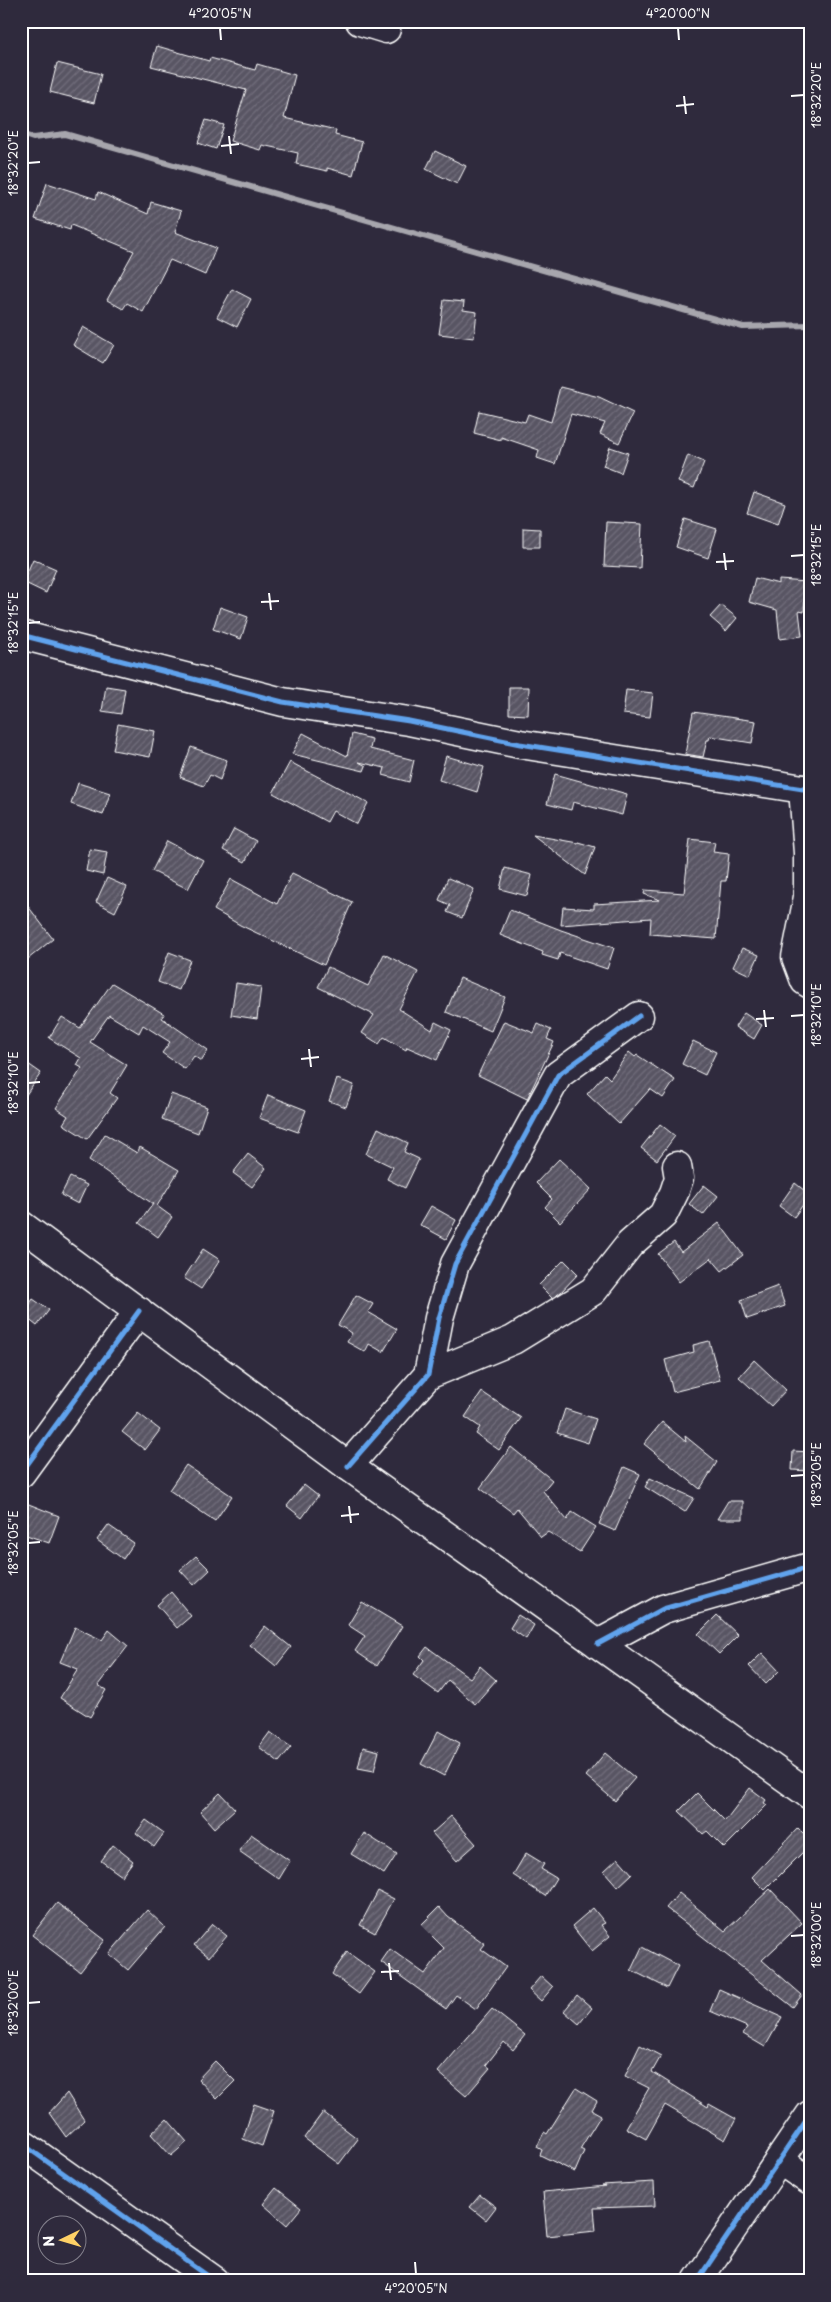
<svg xmlns="http://www.w3.org/2000/svg" width="831" height="2302" viewBox="0 0 831 2302" font-family="'Playpen Sans',sans-serif">
  <defs>
    <pattern id="building-hatch" width="6" height="6" patternUnits="userSpaceOnUse" patternTransform="scale(1.25)"><rect width="6" height="6" fill="#595564"/><path d="M-1 1l2-2M0 6l6-6M5 7l2-2" fill="none" stroke="#726e7b"/></pattern>
  </defs>
  <rect width="100%" height="100%" fill="#2f2a3d"/>
  <filter id="ink" filterUnits="userSpaceOnUse"><feTurbulence type="fractalNoise" baseFrequency=".02" numOctaves="2"/><feDisplacementMap in="SourceGraphic" scale="10" xChannelSelector="R" yChannelSelector="G"/><feConvolveMatrix kernelMatrix="1 2 1 2 8 2 1 2 1" color-interpolation-filters="sRGB"/></filter>
  <g filter="url(#ink)">
    <g fill="none" stroke-linecap="round" stroke-linejoin="round">
      <polyline stroke="#a7a6ad" stroke-width="6" points="21,134 33,138 65,134 743,327 810,325"/>
    </g>
    <g fill="url(#building-hatch)" stroke="#fff">
      <polygon points="157,46 209,61 210,58 255,70 257,64 295,75 284,118 336,130 335,135 362,142 353,175 327,168 327,171 296,164 298,153 262,145 260,150 230,141 246,90 151,66"/>
      <polygon points="57,63 101,74 94,103 50,92"/>
      <polygon points="206,120 224,125 216,149 198,143"/>
      <polygon points="435,151 466,166 457,184 426,169"/>
      <polygon points="47,183 96,199 98,192 148,214 151,202 181,211 175,232 216,248 205,275 170,260 143,312 127,303 123,309 107,300 134,251 71,225 70,230 35,219"/>
      <polygon points="232,289 251,299 237,327 217,317"/>
      <polygon points="444,300 464,302 463,310 477,312 474,338 439,334"/>
      <polygon points="83,327 114,345 103,363 73,345"/>
      <polygon points="560,387 599,397 633,413 619,443 600,434 605,423 571,414 555,464 537,458 539,450 501,437 501,440 474,433 479,411 525,422 528,414 551,422"/>
      <polygon points="610,447 628,453 621,473 603,466"/>
      <polygon points="688,455 704,462 694,488 678,482"/>
      <polygon points="754,492 785,503 778,524 747,513"/>
      <polygon points="685,519 717,529 708,558 676,547"/>
      <polygon points="606,522 642,524 640,568 604,566"/>
      <polygon points="523,528 540,529 540,547 523,547"/>
      <polygon points="33,559 56,569 46,593 23,582"/>
      <polygon points="755,578 779,584 779,580 806,582 804,612 799,611 802,636 780,639 777,610 749,602"/>
      <polygon points="721,605 737,618 726,631 710,617"/>
      <polygon points="220,607 248,617 241,639 213,629"/>
      <polygon points="106,686 125,689 121,714 102,711"/>
      <polygon points="509,687 529,687 528,715 509,714"/>
      <polygon points="626,690 653,693 650,717 623,714"/>
      <polygon points="693,712 756,721 752,743 710,736 709,740 707,740 703,757 685,754"/>
      <polygon points="118,724 155,731 150,757 113,750"/>
      <polygon points="303,733 347,756 352,734 372,739 370,749 414,760 409,782 383,775 385,768 359,762 366,766 364,771 292,754"/>
      <polygon points="191,747 227,760 220,780 210,775 204,786 180,777"/>
      <polygon points="446,756 484,767 477,792 439,780"/>
      <polygon points="290,762 368,803 357,824 333,811 327,822 273,793"/>
      <polygon points="555,774 627,794 622,815 573,802 571,810 547,804"/>
      <polygon points="78,783 110,793 103,815 71,804"/>
      <polygon points="234,829 256,841 245,862 223,850"/>
      <polygon points="533,835 578,843 578,842 595,847 585,875"/>
      <polygon points="690,839 715,842 713,852 729,854 726,881 721,881 716,939 650,934 651,918 561,925 563,907 594,909 594,904 660,900 644,894 645,890 684,893"/>
      <polygon points="167,841 203,860 188,889 152,871"/>
      <polygon points="90,849 107,852 103,875 86,871"/>
      <polygon points="505,868 532,875 527,896 500,889"/>
      <polygon points="292,873 352,902 324,965 240,925 214,910 231,879 277,904"/>
      <polygon points="107,878 127,887 115,912 96,902"/>
      <polygon points="448,878 474,889 462,918 447,912 450,905 439,900"/>
      <polygon points="21,897 53,939 28,959 21,950"/>
      <polygon points="510,910 561,930 614,948 607,969 560,953 558,960 542,955 543,952 500,935"/>
      <polygon points="742,948 759,955 750,975 733,967"/>
      <polygon points="169,952 190,960 179,990 158,982"/>
      <polygon points="384,954 418,972 399,1009 432,1030 435,1022 451,1030 437,1060 407,1047 406,1050 384,1037 379,1044 362,1033 374,1015 318,987 328,967 368,986"/>
      <polygon points="460,978 505,997 491,1031 446,1012"/>
      <polygon points="112,983 164,1014 162,1018 208,1050 201,1061 194,1056 185,1069 162,1053 170,1042 143,1025 139,1033 109,1015 90,1042 127,1065 110,1093 117,1098 87,1139 63,1124 68,1116 56,1108 82,1068 77,1065 81,1058 49,1038 62,1017 80,1028"/>
      <polygon points="236,983 261,987 257,1019 231,1015"/>
      <polygon points="744,1013 762,1025 754,1039 735,1027"/>
      <polygon points="504,1021 534,1033 538,1024 551,1030 547,1039 554,1042 527,1099 478,1075"/>
      <polygon points="693,1041 716,1052 705,1075 682,1064"/>
      <polygon points="629,1052 635,1057 637,1055 675,1080 663,1098 650,1089 619,1124 587,1094 605,1074 610,1079"/>
      <polygon points="21,1059 41,1073 21,1102"/>
      <polygon points="337,1079 354,1085 346,1107 329,1101"/>
      <polygon points="171,1094 207,1107 198,1133 162,1119"/>
      <polygon points="268,1095 306,1110 298,1132 259,1118"/>
      <polygon points="660,1124 675,1136 657,1160 641,1148"/>
      <polygon points="378,1128 408,1143 404,1152 419,1159 405,1188 387,1179 393,1167 366,1154"/>
      <polygon points="105,1134 137,1153 140,1147 179,1170 157,1206 172,1217 158,1237 139,1223 153,1204 89,1160"/>
      <polygon points="248,1154 266,1168 252,1187 233,1173"/>
      <polygon points="559,1159 591,1189 560,1222 545,1207 552,1199 536,1183"/>
      <polygon points="70,1177 87,1185 78,1204 61,1195"/>
      <polygon points="795,1183 810,1195 794,1217 779,1206"/>
      <polygon points="704,1185 718,1196 703,1215 689,1204"/>
      <polygon points="431,1206 456,1220 446,1239 420,1225"/>
      <polygon points="719,1223 743,1255 722,1271 711,1258 679,1282 658,1254 674,1242 681,1252"/>
      <polygon points="203,1249 220,1260 201,1289 184,1278"/>
      <polygon points="564,1260 578,1274 560,1293 552,1298 539,1285"/>
      <polygon points="778,1286 785,1306 747,1319 741,1300"/>
      <polygon points="356,1295 373,1304 368,1312 397,1329 383,1352 369,1344 365,1352 347,1342 352,1333 338,1325"/>
      <polygon points="33,1299 49,1310 37,1326 22,1314"/>
      <polygon points="709,1341 720,1380 673,1392 665,1360 694,1352 693,1345"/>
      <polygon points="754,1360 786,1390 771,1406 739,1377"/>
      <polygon points="482,1392 521,1418 499,1450 476,1434 480,1427 465,1417"/>
      <polygon points="565,1409 596,1419 588,1443 557,1433"/>
      <polygon points="138,1413 160,1430 145,1450 122,1432"/>
      <polygon points="662,1422 686,1442 685,1436 717,1462 700,1489 644,1444"/>
      <polygon points="511,1447 552,1480 543,1491 567,1520 572,1512 596,1527 580,1552 548,1532 541,1537 517,1508 513,1513 480,1488"/>
      <polygon points="793,1451 810,1452 810,1471 792,1470"/>
      <polygon points="186,1465 232,1496 215,1521 169,1490"/>
      <polygon points="624,1467 640,1474 615,1531 599,1524"/>
      <polygon points="650,1478 694,1498 685,1512 645,1487"/>
      <polygon points="304,1485 318,1496 302,1518 287,1506"/>
      <polygon points="21,1501 59,1516 49,1543 21,1533"/>
      <polygon points="728,1501 743,1501 743,1519 717,1519"/>
      <polygon points="108,1525 134,1543 123,1559 97,1540"/>
      <polygon points="196,1556 210,1570 194,1585 180,1570"/>
      <polygon points="171,1592 191,1616 177,1628 157,1605"/>
      <polygon points="362,1602 402,1626 377,1666 355,1651 365,1636 348,1625"/>
      <polygon points="518,1615 534,1625 526,1639 510,1628"/>
      <polygon points="717,1615 738,1635 719,1654 698,1634"/>
      <polygon points="265,1626 291,1647 276,1666 250,1645"/>
      <polygon points="75,1627 102,1640 109,1630 128,1646 98,1685 106,1690 90,1717 60,1698 78,1669 60,1662"/>
      <polygon points="427,1647 470,1678 480,1666 496,1680 475,1704 448,1680 438,1693 413,1675 424,1660 420,1656"/>
      <polygon points="762,1653 779,1671 766,1684 749,1666"/>
      <polygon points="438,1731 460,1743 444,1776 421,1764"/>
      <polygon points="270,1732 291,1747 279,1762 259,1747"/>
      <polygon points="363,1747 379,1751 374,1771 358,1768"/>
      <polygon points="605,1753 635,1778 615,1801 586,1776"/>
      <polygon points="750,1788 766,1800 764,1803 767,1805 724,1848 707,1831 703,1834 679,1811 697,1793 725,1821"/>
      <polygon points="220,1793 235,1809 214,1828 200,1812"/>
      <polygon points="451,1816 476,1844 457,1861 432,1833"/>
      <polygon points="146,1820 164,1833 154,1847 136,1833"/>
      <polygon points="798,1828 810,1840 810,1845 765,1890 752,1877"/>
      <polygon points="364,1833 397,1854 384,1874 351,1854"/>
      <polygon points="251,1834 290,1861 279,1879 239,1851"/>
      <polygon points="113,1845 133,1861 122,1876 101,1861"/>
      <polygon points="526,1853 544,1864 541,1869 556,1878 545,1896 513,1875"/>
      <polygon points="618,1858 632,1874 618,1887 604,1871"/>
      <polygon points="770,1889 802,1923 762,1960 802,1995 793,2007 666,1908 679,1893 725,1931"/>
      <polygon points="378,1891 394,1899 375,1933 360,1925"/>
      <polygon points="57,1903 105,1940 80,1972 32,1935"/>
      <polygon points="439,1907 448,1917 485,1944 481,1949 506,1967 476,2009 456,1995 446,2009 381,1962 390,1949 425,1974 444,1948 421,1925"/>
      <polygon points="593,1908 605,1923 601,1925 610,1936 592,1951 572,1926"/>
      <polygon points="147,1910 165,1927 128,1970 109,1954"/>
      <polygon points="212,1924 227,1936 209,1957 194,1945"/>
      <polygon points="642,1947 678,1966 667,1988 631,1970"/>
      <polygon points="347,1952 375,1972 359,1994 332,1974"/>
      <polygon points="541,1976 553,1987 541,2001 529,1990"/>
      <polygon points="719,1989 782,2017 765,2047 743,2034 747,2027 710,2011"/>
      <polygon points="577,1995 592,2008 579,2024 564,2011"/>
      <polygon points="492,2009 525,2035 513,2050 504,2042 486,2065 490,2068 466,2096 438,2072"/>
      <polygon points="640,2045 661,2056 652,2072 708,2107 709,2104 736,2119 725,2140 665,2105 646,2139 626,2128 649,2088 625,2076"/>
      <polygon points="215,2061 235,2081 217,2099 198,2079"/>
      <polygon points="576,2088 597,2101 592,2110 601,2115 580,2149 584,2151 575,2172 540,2155 542,2150 537,2147 544,2132 547,2134"/>
      <polygon points="67,2093 84,2120 66,2137 49,2113"/>
      <polygon points="254,2104 274,2111 262,2146 243,2139"/>
      <polygon points="323,2112 358,2139 339,2164 304,2138"/>
      <polygon points="167,2119 187,2142 171,2156 151,2134"/>
      <polygon points="654,2182 655,2206 594,2208 596,2231 547,2236 543,2192 606,2186 602,2185"/>
      <polygon points="276,2188 301,2208 287,2225 263,2204"/>
      <polygon points="480,2195 496,2207 486,2220 470,2207"/>
    </g>
    <g fill="none" stroke-linecap="round" stroke-linejoin="round">
      <g stroke="#fff" stroke-width="31">
        <g id="minor">
          <polyline points="360,21 386,29"/>
          <polyline points="21,635 283,702 409,721 520,744 803,789 810,789"/>
          <polyline points="803,789 808,853 808,897 796,957 805,981 810,984"/>
          <polyline points="428,1375 513,1340 593,1291 630,1244 663,1215 674,1193 679,1178 677,1166"/>
          <polyline points="348,1466 428,1375 439,1318 455,1264 558,1075 639,1016"/>
          <polyline points="21,1473 139,1311"/>
          <polyline points="598,1644 663,1609 810,1567"/>
          <polyline points="21,2143 215,2281"/>
          <polyline points="779,2160 810,2181"/>
          <polyline points="697,2281 810,2115"/>
        </g>
      </g>
      <g stroke="#fff" stroke-width="31">
        <polyline id="major" points="21,1225 348,1466 810,1795"/>
      </g>
      <use href="#minor" stroke="#2f2a3d" stroke-width="28"/>
      <use href="#major" stroke="#2f2a3d" stroke-width="28"/>
      <g stroke="#2f2a3d" stroke-width="8">
        <g id="cycleway">
          <polyline points="21,635 283,702 409,721 520,744 803,789 810,789"/>
          <polyline points="348,1466 428,1375 439,1318 455,1264 558,1075 639,1016"/>
          <polyline points="21,1473 139,1311"/>
          <polyline points="598,1644 663,1609 810,1567"/>
          <polyline points="21,2143 215,2281"/>
          <polyline points="697,2281 810,2115"/>
        </g>
      </g>
      <use href="#cycleway" stroke="#60a3ed" stroke-width="5"/>
    </g>
  </g>
  <path fill="none" stroke="#fff" stroke-width="2" d="M 220,28 L 221,40M 678,28 L 679,40M 684,96 L 686,114M 791,96 L 804,95M 676,106 L 694,104M 229,136 L 231,154M 221,146 L 239,144M 28,163 L 40,162M 724,553 L 726,570M 791,556 L 804,555M 716,562 L 734,561M 269,593 L 271,610M 261,602 L 279,601M 28,623 L 40,622M 764,1010 L 766,1027M 791,1016 L 804,1015M 756,1019 L 774,1018M 309,1049 L 311,1067M 301,1059 L 319,1057M 28,1083 L 40,1082M 791,1476 L 804,1475M 349,1506 L 351,1523M 341,1516 L 359,1514M 28,1543 L 40,1542M 791,1936 L 804,1935M 389,1963 L 391,1980M 381,1972 L 399,1971M 28,2003 L 40,2002M 415,2262 L 416,2274"/>
  <rect width="831" height="2302" fill="none" stroke="#2f2a3d" stroke-width="55"/>
  <g transform="translate(62 2240) rotate(265)"><circle r="24" fill="#2f2a3d" stroke="#827f8b"/>
  <path d="M0-4L9 19L0 12L-9 19Z" fill="#ffd166"/>
  <text y="-8" font-size="14" font-weight="bold" text-anchor="middle" fill="#ffffff">N</text>
  </g>
  <rect x="28" y="28" width="776" height="2246" fill="none" stroke="#fff" stroke-width="2"/>
  <g font-size="12" text-anchor="middle" fill="#fff">
    <text x="220" y="18">4°20'05"N</text>
    <text x="678" y="18">4°20'00"N</text>
    <text transform="translate(817 95) rotate(-90)" y="4">18°32'20"E</text>
    <text transform="translate(14 163) rotate(-90)" y="4">18°32'20"E</text>
    <text transform="translate(817 555) rotate(-90)" y="4">18°32'15"E</text>
    <text transform="translate(14 623) rotate(-90)" y="4">18°32'15"E</text>
    <text transform="translate(817 1015) rotate(-90)" y="4">18°32'10"E</text>
    <text transform="translate(14 1083) rotate(-90)" y="4">18°32'10"E</text>
    <text transform="translate(817 1475) rotate(-90)" y="4">18°32'05"E</text>
    <text transform="translate(14 1543) rotate(-90)" y="4">18°32'05"E</text>
    <text transform="translate(817 1935) rotate(-90)" y="4">18°32'00"E</text>
    <text transform="translate(14 2003) rotate(-90)" y="4">18°32'00"E</text>
    <text x="416" y="2293">4°20'05"N</text>
  </g>
</svg>
